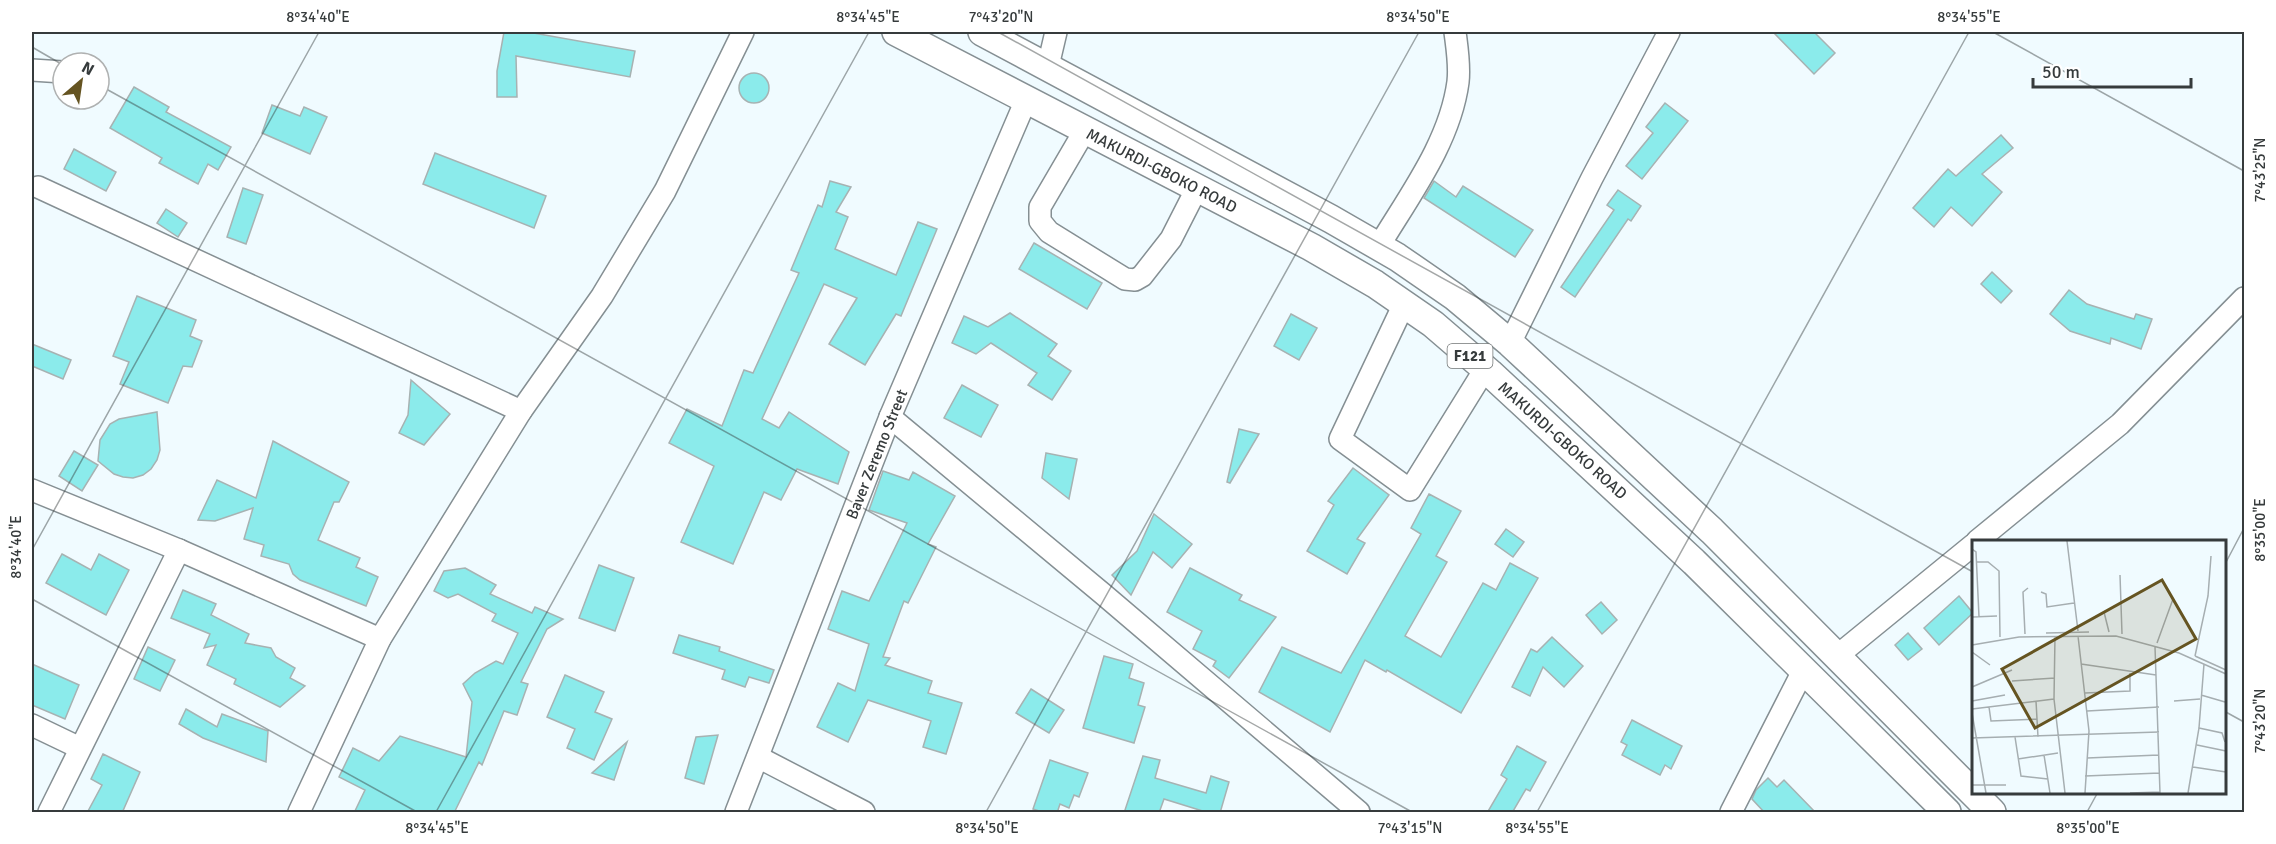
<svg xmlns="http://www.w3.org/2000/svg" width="2276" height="844" viewBox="0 0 2276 844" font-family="Signika,sans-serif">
  <rect width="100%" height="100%" fill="#f0fbff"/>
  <g fill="#8bebeb" stroke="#a7b2b2" stroke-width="1.5">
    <polygon points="504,32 528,32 635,51 630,77 516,56 517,97 497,97 497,71"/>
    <polygon points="1773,32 1814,32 1835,53 1814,74"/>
    <circle cx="754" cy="88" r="15"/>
    <polygon points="134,87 169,107 166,112 231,147 218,170 208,164 198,184 159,163 162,158 110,128"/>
    <polygon points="1665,103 1688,121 1642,179 1626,166 1653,133 1646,127"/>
    <polygon points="272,105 300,116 304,107 327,117 310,154 262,133"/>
    <polygon points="2001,135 2013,148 1982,174 2002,192 1972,226 1951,207 1934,227 1913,208 1948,169 1956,176"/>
    <polygon points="74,149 116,172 106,191 64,169"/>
    <polygon points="435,153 546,196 534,228 423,184"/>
    <polygon points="830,181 851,187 836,212 848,217 835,249 896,275 918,222 937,229 901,316 896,314 865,365 829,344 857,298 824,284 762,419 779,428 789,412 849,452 838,484 797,469 781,500 764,492 733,564 681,542 714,466 669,443 687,409 722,426 744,370 753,373 799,273 791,270 818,205 822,207"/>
    <polygon points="1434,181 1456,197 1463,186 1533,230 1515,257 1424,198"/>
    <polygon points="243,188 263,195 246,244 227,237"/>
    <polygon points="1618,190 1641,206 1631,221 1628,219 1575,297 1561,287 1614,210 1607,205"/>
    <polygon points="166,209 187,223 178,237 157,223"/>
    <polygon points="1034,243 1102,283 1087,309 1019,269"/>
    <polygon points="1992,272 2012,291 2001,303 1981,284"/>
    <polygon points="2069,290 2087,304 2134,319 2136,314 2152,319 2141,349 2111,338 2110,344 2070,331 2050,314"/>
    <polygon points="137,296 196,320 190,336 202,341 192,367 183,366 168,403 120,384 129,362 113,356"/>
    <polygon points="1010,313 1057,344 1048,356 1071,371 1052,400 1028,385 1037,373 991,343 976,354 952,343 964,316 988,327"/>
    <polygon points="1291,314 1317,328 1299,360 1274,346"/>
    <polygon points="32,344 71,360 63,379 32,366"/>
    <polygon points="411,380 450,414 424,445 399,433 408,415"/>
    <polygon points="962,385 998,405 981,437 944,418"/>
    <polygon points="157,412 160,450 157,460 151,469 143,475 133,478 123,477 114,474 98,461 100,440 110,424 119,419"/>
    <polygon points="1239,429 1259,434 1230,483 1227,482"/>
    <polygon points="273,441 349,482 339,502 334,502 318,540 360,558 356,567 378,577 366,606 300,580 293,574 289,564 261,556 264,545 244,539 253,508 215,521 198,520 217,480 256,498"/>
    <polygon points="74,451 98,465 82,491 59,476"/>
    <polygon points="1046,453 1077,459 1069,499 1042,478"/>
    <polygon points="1353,468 1389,495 1357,539 1365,543 1347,574 1307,551 1334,505 1328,501"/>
    <polygon points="883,471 909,480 913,472 955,496 928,544 936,547 908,603 904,601 883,657 890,658 885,665 932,681 928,693 962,703 946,754 923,747 931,721 868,700 848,742 817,727 838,683 855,691 869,644 828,629 842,591 869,601 907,523 869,510"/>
    <polygon points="1429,494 1461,511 1436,556 1447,562 1405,636 1441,657 1483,583 1496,590 1510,563 1538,578 1461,713 1387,670 1386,672 1365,660 1330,732 1259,692 1282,647 1341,673 1421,534 1411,528"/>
    <polygon points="1154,514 1192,544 1172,568 1153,552 1131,595 1112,575 1137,551"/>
    <polygon points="1506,529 1524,542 1513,557 1495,544"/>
    <polygon points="62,554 91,570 99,554 129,570 106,615 46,583"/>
    <polygon points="599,565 634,578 615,631 579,618"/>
    <polygon points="465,568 496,585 490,594 532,613 535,607 563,619 547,629 521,682 528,684 517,715 504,711 482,765 479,762 454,813 354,813 365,790 339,777 353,748 379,761 400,736 466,757 472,702 463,684 475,673 496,661 503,664 518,633 492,621 496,614 458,594 448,598 434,591 444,571"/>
    <polygon points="1190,568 1242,595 1239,600 1276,617 1229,678 1213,666 1216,661 1193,649 1202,631 1167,612"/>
    <polygon points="183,590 216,604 211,615 249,634 245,643 271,648 276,657 295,668 290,678 305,686 280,707 234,684 236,679 207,665 216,645 204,648 210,634 171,618"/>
    <polygon points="1959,596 1973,613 1939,645 1924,628"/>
    <polygon points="1601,602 1617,620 1602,634 1586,615"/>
    <polygon points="1908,633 1922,649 1908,660 1895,645"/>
    <polygon points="679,635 720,647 719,651 774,670 769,683 749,677 745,687 722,679 725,670 673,653"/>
    <polygon points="1552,637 1583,666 1564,687 1543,667 1530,696 1512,687 1531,649 1537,652"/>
    <polygon points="148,647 175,660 160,691 134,679"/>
    <polygon points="1104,656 1133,664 1129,678 1144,683 1138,705 1145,707 1134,743 1083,728"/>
    <polygon points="32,664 79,685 65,719 32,705"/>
    <polygon points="565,675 604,692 595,712 612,719 594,760 567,748 575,729 547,717"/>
    <polygon points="1031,689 1064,710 1049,733 1016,713"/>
    <polygon points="186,709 217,727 222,714 268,731 266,762 203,738 179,724"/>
    <polygon points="1632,720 1682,746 1671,769 1665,765 1660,775 1622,755 1627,745 1621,742"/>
    <polygon points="718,735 704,784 685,778 696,737"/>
    <polygon points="627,742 614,780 592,773"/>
    <polygon points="1517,746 1546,762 1530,791 1526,789 1512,813 1487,813 1507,779 1501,775"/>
    <polygon points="103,754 140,772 122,813 87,813 102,785 91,779"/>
    <polygon points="1143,756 1160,760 1155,778 1206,793 1211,776 1229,782 1220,813 1209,813 1164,799 1159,813 1124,813"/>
    <polygon points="1050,760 1088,773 1079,797 1074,795 1069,808 1060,804 1057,813 1045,813 1033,809"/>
    <polygon points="1768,778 1777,787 1784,780 1816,813 1765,813 1752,799 1756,790"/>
  </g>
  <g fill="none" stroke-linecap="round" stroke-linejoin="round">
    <g stroke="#858f93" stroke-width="24">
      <g id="minor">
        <polyline points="1048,66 1056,32"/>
        <polyline points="32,70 63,72"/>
        <polyline points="1085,130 1040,207 1040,221 1049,232 1125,279 1135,280 1142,276 1171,239 1197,188"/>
        <polyline points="38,187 521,411"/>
        <path d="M 1379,246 C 1409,196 1450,142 1458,82 C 1460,65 1457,48 1455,32"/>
        <polyline points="1404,304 1340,439 1410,490 1485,369"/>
        <polyline points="1510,343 1592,178 1669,32"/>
        <polyline points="890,417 1103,594 1359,812"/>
        <polyline points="32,490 179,550 380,639"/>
        <polyline points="1977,541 2120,424 2244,298"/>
        <polyline points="1837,656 1973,545"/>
        <polyline points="32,725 80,748"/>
        <polyline points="758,757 864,812"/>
        <polyline points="49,812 179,550"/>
        <polyline points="299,812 380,639 521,411 602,296 665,191 743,32"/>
        <polyline points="736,812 890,417 1026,100"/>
        <polyline points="1731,812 1804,669"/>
      </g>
    </g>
    <g stroke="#858f93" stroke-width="30">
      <g id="major">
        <polyline points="896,32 1311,247 1375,284 1433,324 1490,373 1694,562 1947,812"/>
        <polyline points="982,32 1331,219 1397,257 1455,297 1510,343 1712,531 1992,812"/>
      </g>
    </g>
    <use href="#minor" stroke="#fff" stroke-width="21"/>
    <use href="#major" stroke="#fff" stroke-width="27"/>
  </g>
  <path fill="none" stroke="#363b3c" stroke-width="1.5" stroke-opacity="0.45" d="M 998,32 L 1973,572M 1993,32 L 2244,171M 32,47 L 63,65M 99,85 L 1412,812M 32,550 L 319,32M 2224,566 L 2244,528M 32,599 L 417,812M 2224,711 L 2244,722M 436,812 L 869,32M 986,812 L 1419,32M 1537,812 L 1969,32M 2087,812 L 2098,792"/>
  <g text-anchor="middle" stroke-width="4.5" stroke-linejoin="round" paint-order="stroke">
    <rect fill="#fff" stroke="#727676" stroke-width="1.5" x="1447.5" y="344" width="45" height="24" rx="4.5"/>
    <g font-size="15" font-weight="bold" fill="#363b3c">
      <text x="1470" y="361">F121</text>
    </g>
    <g font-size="16" fill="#363b3c" stroke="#fff">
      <text transform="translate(1162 170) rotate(27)" y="6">MAKURDI-GBOKO ROAD</text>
      <text transform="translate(1563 440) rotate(42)" y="6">MAKURDI-GBOKO ROAD</text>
      <text transform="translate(876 454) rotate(-68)" y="6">Baver Zeremo Street</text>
    </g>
  </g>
  <g transform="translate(1972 540)">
    <rect width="254" height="254" fill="#f0fbff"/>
    <path fill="none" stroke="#a6aeb1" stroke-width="1.5" d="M 95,1 L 106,91M 0,9 L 4,12 L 7,77M 4,22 L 16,22 L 27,31 L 28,97M 148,35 L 150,94M 69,52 L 74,54 L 75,67 L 102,63M 132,72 L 137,92M 0,77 L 25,76M 74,93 L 117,92M 53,94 L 51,52 L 56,48M 83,96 L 82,159 L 93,253M 106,96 L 117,191 L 113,253M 185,103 L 201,59M 0,105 L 47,97 L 144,96 L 207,113 L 254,134M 183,107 L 188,253M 0,112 L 18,125M 223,116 L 236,56 L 239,16M 223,116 L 254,130M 109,124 L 184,135M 40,141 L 83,138M 0,147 L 40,130M 113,153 L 158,151 L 158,133M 229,155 L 253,162M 0,161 L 33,155M 64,161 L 66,197M 202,161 L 228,159M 17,167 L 19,181 L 65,179M 0,169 L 82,159M 115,171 L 187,167M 0,173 L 14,253M 227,188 L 250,193 L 253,202M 43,197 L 49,236 L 76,239M 0,198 L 187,192M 225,205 L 254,211M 72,215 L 78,253M 115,218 L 187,215M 46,219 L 86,213M 221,227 L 254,232M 113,236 L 188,233M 0,245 L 34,245M 158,253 L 188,252M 216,253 L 227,188 L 232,124"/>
    <path fill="#655421" fill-opacity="0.15" stroke="#655421" stroke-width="3" d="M 190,40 L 224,99 L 63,188 L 30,129 Z"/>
    <rect width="254" height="254" fill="none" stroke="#363b3c" stroke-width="3"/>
  </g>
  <rect width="2276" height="844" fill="none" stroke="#ffffff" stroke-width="66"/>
  <g transform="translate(81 81) rotate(29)"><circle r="28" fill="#ffffff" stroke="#afb1b1" stroke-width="1.5"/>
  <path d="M0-4.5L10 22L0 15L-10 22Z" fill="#655421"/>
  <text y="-9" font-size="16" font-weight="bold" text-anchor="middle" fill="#363b3c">N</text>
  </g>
  <path d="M2033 78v9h158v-9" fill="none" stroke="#363b3c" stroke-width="3"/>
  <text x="2042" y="78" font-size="18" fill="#363b3c" stroke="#ffffff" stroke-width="4.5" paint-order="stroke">50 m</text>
  <rect x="33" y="33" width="2210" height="778" fill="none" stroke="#363b3c" stroke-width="2"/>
  <g font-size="15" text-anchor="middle" fill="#363b3c">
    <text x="318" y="22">8°34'40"E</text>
    <text x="868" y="22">8°34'45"E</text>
    <text x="1001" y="22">7°43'20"N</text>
    <text x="1418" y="22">8°34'50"E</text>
    <text x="1969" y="22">8°34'55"E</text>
    <text transform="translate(2260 170) rotate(-90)" y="5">7°43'25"N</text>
    <text transform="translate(2260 530) rotate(-90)" y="5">8°35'00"E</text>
    <text transform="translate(16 547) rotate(-90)" y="5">8°34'40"E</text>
    <text transform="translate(2260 721) rotate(-90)" y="5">7°43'20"N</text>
    <text x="437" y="833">8°34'45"E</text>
    <text x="987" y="833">8°34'50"E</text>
    <text x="1410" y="833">7°43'15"N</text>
    <text x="1537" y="833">8°34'55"E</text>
    <text x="2088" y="833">8°35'00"E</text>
  </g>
</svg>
